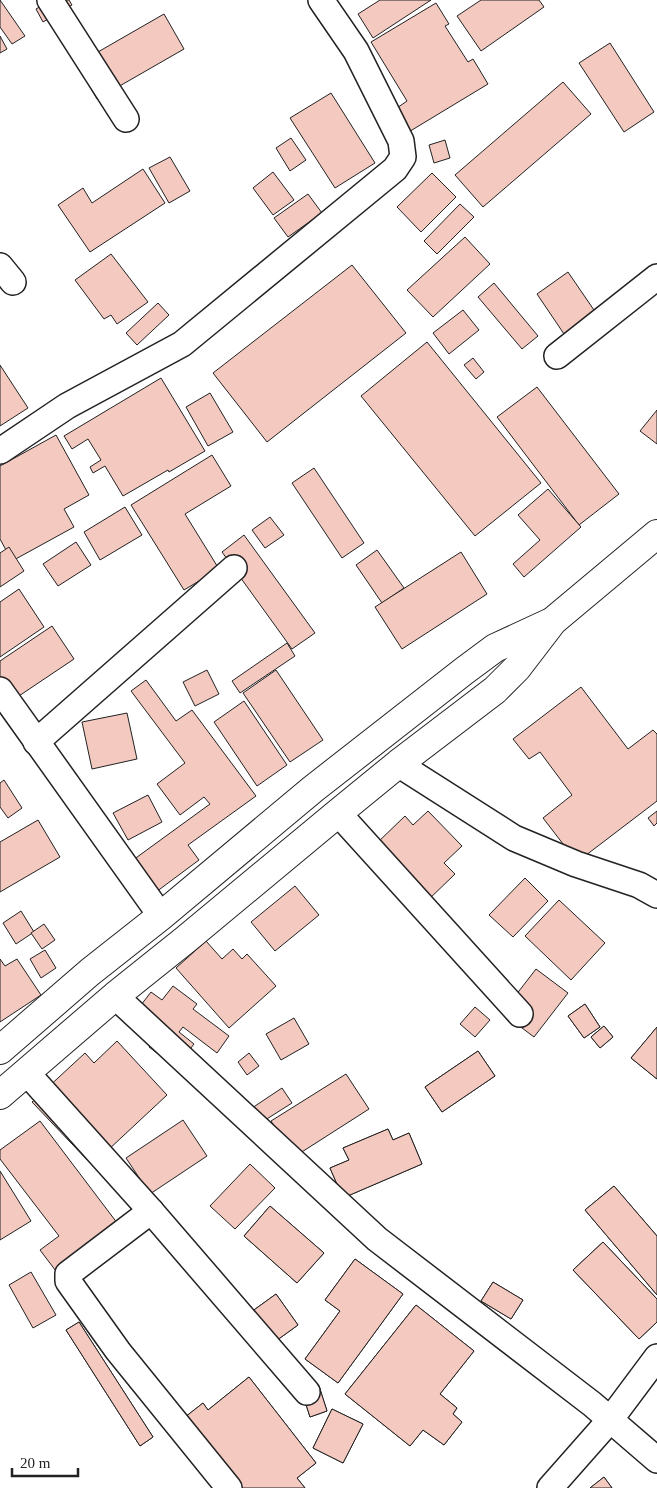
<svg xmlns="http://www.w3.org/2000/svg" width="657" height="1488" viewBox="0 0 657 1488" font-family="'Times New Roman',serif">
  <rect width="100%" height="100%" fill="#fff"/>
  <g fill="#f3c9c0" stroke="#222">
    <polygon points="0,0 25,36 12,44 0,27"/>
    <polygon points="51,0 69,0 72,5 43,22 36,9"/>
    <polygon points="380,0 431,0 373,38 358,14"/>
    <polygon points="481,0 539,0 544,7 481,51 457,16"/>
    <polygon points="436,3 449,24 445,26 468,62 473,59 488,84 407,133 394,110 407,101 371,42"/>
    <polygon points="164,14 184,49 97,99 77,64"/>
    <polygon points="0,36 7,49 0,53"/>
    <polygon points="610,43 654,112 624,132 579,63"/>
    <polygon points="563,82 591,114 483,207 455,175"/>
    <polygon points="331,93 375,163 335,188 290,118"/>
    <polygon points="291,138 306,160 290,171 276,148"/>
    <polygon points="445,140 450,158 434,163 429,145"/>
    <polygon points="170,157 190,191 169,203 149,168"/>
    <polygon points="143,169 165,203 90,252 58,205 83,188 92,203"/>
    <polygon points="273,172 294,200 273,215 253,188"/>
    <polygon points="432,173 456,197 421,232 397,207"/>
    <polygon points="308,194 322,213 288,237 274,218"/>
    <polygon points="460,204 474,217 437,254 424,241"/>
    <polygon points="465,237 490,264 433,317 407,290"/>
    <polygon points="111,254 148,302 117,324 111,315 104,319 75,280"/>
    <polygon points="352,265 406,333 267,442 213,373"/>
    <polygon points="568,272 596,313 564,334 537,294"/>
    <polygon points="494,283 538,336 522,349 478,297"/>
    <polygon points="158,303 169,315 137,345 126,333"/>
    <polygon points="463,310 479,330 449,354 433,333"/>
    <polygon points="427,342 541,483 475,536 361,396"/>
    <polygon points="473,358 484,372 476,379 464,365"/>
    <polygon points="0,365 28,408 0,426"/>
    <polygon points="161,378 205,451 169,472 168,470 123,496 105,466 93,473 90,467 101,460 88,439 72,449 64,436"/>
    <polygon points="537,387 619,494 579,525 497,417"/>
    <polygon points="210,393 233,432 208,446 186,407"/>
    <polygon points="657,410 657,444 640,431"/>
    <polygon points="56,435 89,495 64,509 74,527 12,561 0,539 0,466"/>
    <polygon points="212,455 231,486 185,514 219,569 184,590 131,505"/>
    <polygon points="314,468 364,543 342,558 292,483"/>
    <polygon points="548,489 581,527 524,577 513,564 540,540 518,515"/>
    <polygon points="125,507 142,535 100,560 84,532"/>
    <polygon points="270,517 284,535 265,548 252,530"/>
    <polygon points="244,535 315,633 292,649 222,552"/>
    <polygon points="76,542 91,565 58,586 43,564"/>
    <polygon points="9,547 24,571 0,587 0,553"/>
    <polygon points="377,550 404,588 382,603 356,565"/>
    <polygon points="461,552 487,594 402,649 375,607"/>
    <polygon points="19,589 44,627 0,657 0,602"/>
    <polygon points="52,626 74,659 7,704 0,694 0,661"/>
    <polygon points="287,643 295,656 240,693 232,681"/>
    <polygon points="207,670 219,694 195,706 183,682"/>
    <polygon points="276,670 323,740 290,762 243,693"/>
    <polygon points="146,680 176,721 192,710 256,796 188,845 199,860 156,892 133,860 210,804 204,797 180,815 157,784 185,763 131,691"/>
    <polygon points="581,687 628,749 653,730 657,734 657,801 577,862 543,818 572,795 540,752 529,759 513,739"/>
    <polygon points="244,701 287,765 257,786 214,722"/>
    <polygon points="127,713 137,759 92,769 82,722"/>
    <polygon points="4,780 22,808 8,818 0,807 0,783"/>
    <polygon points="148,795 162,822 128,840 113,813"/>
    <polygon points="428,811 462,846 444,863 455,874 425,903 377,843 405,816 413,825"/>
    <polygon points="657,811 657,823 654,826 648,818"/>
    <polygon points="38,820 60,857 0,892 0,842"/>
    <polygon points="525,878 548,901 513,937 489,915"/>
    <polygon points="295,886 319,915 275,951 251,922"/>
    <polygon points="559,900 605,943 571,980 525,936"/>
    <polygon points="21,911 34,932 16,944 3,923"/>
    <polygon points="44,924 55,940 42,949 31,933"/>
    <polygon points="206,941 222,959 233,949 242,959 247,954 276,986 229,1028 176,968"/>
    <polygon points="45,950 56,968 41,978 30,959"/>
    <polygon points="0,959 5,966 17,959 41,995 0,1022"/>
    <polygon points="536,969 568,993 534,1037 502,1013"/>
    <polygon points="173,986 197,1004 193,1009 229,1036 217,1053 183,1027 179,1032 194,1044 176,1067 149,1047 159,1033 134,1014 151,992 162,1000"/>
    <polygon points="585,1004 600,1027 584,1038 568,1016"/>
    <polygon points="585,1004 600,1027 584,1038 568,1016"/>
    <polygon points="475,1007 490,1020 475,1037 460,1024"/>
    <polygon points="294,1018 309,1044 281,1060 266,1034"/>
    <polygon points="604,1026 613,1037 600,1048 591,1037"/>
    <polygon points="604,1026 613,1037 600,1048 591,1037"/>
    <polygon points="657,1027 657,1079 631,1058"/>
    <polygon points="657,1027 657,1079 631,1058"/>
    <polygon points="117,1041 167,1095 92,1165 32,1102 85,1053 94,1063"/>
    <polygon points="478,1051 495,1076 442,1112 425,1087"/>
    <polygon points="478,1051 495,1076 442,1112 425,1087"/>
    <polygon points="249,1053 259,1066 247,1075 238,1062"/>
    <polygon points="346,1074 369,1109 294,1157 271,1121"/>
    <polygon points="282,1088 292,1103 262,1122 252,1108"/>
    <polygon points="183,1120 207,1156 150,1194 126,1158"/>
    <polygon points="40,1121 124,1232 62,1279 40,1250 59,1236 0,1159 0,1150"/>
    <polygon points="388,1129 393,1140 409,1133 422,1164 343,1198 330,1168 349,1160 343,1148"/>
    <polygon points="388,1129 393,1140 409,1133 422,1164 343,1198 330,1168 349,1160 343,1148"/>
    <polygon points="250,1164 275,1188 235,1229 210,1206"/>
    <polygon points="0,1171 31,1221 0,1240"/>
    <polygon points="614,1186 657,1236 657,1295 585,1210"/>
    <polygon points="614,1186 657,1236 657,1295 585,1210"/>
    <polygon points="270,1206 324,1253 297,1283 244,1236"/>
    <polygon points="270,1206 324,1253 297,1283 244,1236"/>
    <polygon points="603,1242 657,1299 657,1322 639,1339 573,1270"/>
    <polygon points="603,1242 657,1299 657,1322 639,1339 573,1270"/>
    <polygon points="355,1259 403,1294 338,1383 305,1359 340,1311 325,1300"/>
    <polygon points="355,1259 403,1294 338,1383 305,1359 340,1311 325,1300"/>
    <polygon points="31,1272 56,1315 33,1328 9,1285"/>
    <polygon points="493,1282 523,1300 511,1319 481,1301"/>
    <polygon points="493,1282 523,1300 511,1319 481,1301"/>
    <polygon points="276,1294 298,1325 262,1351 240,1320"/>
    <polygon points="276,1294 298,1325 262,1351 240,1320"/>
    <polygon points="416,1305 474,1351 440,1394 457,1408 453,1414 462,1422 444,1445 423,1430 410,1446 345,1394"/>
    <polygon points="416,1305 474,1351 440,1394 457,1408 453,1414 462,1422 444,1445 423,1430 410,1446 345,1394"/>
    <polygon points="79,1322 153,1437 140,1446 66,1330"/>
    <polygon points="79,1322 153,1437 140,1446 66,1330"/>
    <polygon points="249,1377 316,1463 297,1478 305,1488 224,1488 175,1425 203,1403 208,1410"/>
    <polygon points="249,1377 316,1463 297,1478 305,1488 224,1488 175,1425 203,1403 208,1410"/>
    <polygon points="319,1386 327,1411 310,1417 302,1392"/>
    <polygon points="319,1386 327,1411 310,1417 302,1392"/>
    <polygon points="332,1409 363,1424 343,1463 313,1448"/>
    <polygon points="332,1409 363,1424 343,1463 313,1448"/>
    <polygon points="604,1477 612,1488 590,1488"/>
    <polygon points="604,1477 612,1488 590,1488"/>
  </g>
  <g fill="none" stroke-linecap="round" stroke-linejoin="round">
    <g stroke="#222" stroke-width="28">
      <g id="minor">
        <polyline points="50,0 126,119"/>
        <polyline points="0,266 13,282"/>
        <polyline points="557,356 657,277"/>
        <polyline points="0,451 67,406 182,344 395,169 403,157 401,141 356,51 321,0"/>
        <polyline points="0,690 161,916"/>
        <polyline points="36,742 234,568"/>
        <polyline points="398,764 514,838 576,864 639,885 657,895"/>
        <polyline points="338,813 520,1014"/>
        <polyline points="115,996 377,1239 592,1404 657,1460"/>
        <polyline points="27,1073 151,1211 307,1392"/>
        <polyline points="151,1211 68,1274 68,1281 118,1351 229,1488"/>
        <polyline points="550,1488 610,1420 657,1357"/>
      </g>
    </g>
    <g stroke="#222" stroke-width="30">
      <g id="major">
        <polyline points="0,1050 90,972 161,916 313,789 464,671 495,648 549,623"/>
        <polyline points="0,1095 115,996 185,940 338,813 398,764 495,690 517,668 553,621 657,534"/>
      </g>
    </g>
    <use href="#minor" stroke="#fff" stroke-width="25"/>
    <use href="#major" stroke="#fff" stroke-width="28"/>
  </g>
  <path d="M12 1468v8h66v-8" fill="none" stroke="#222222" stroke-width="2.5"/>
  <text x="20" y="1468" font-size="15" fill="#222222" stroke="#ffffff" stroke-width="4" paint-order="stroke">20 m</text>
</svg>
